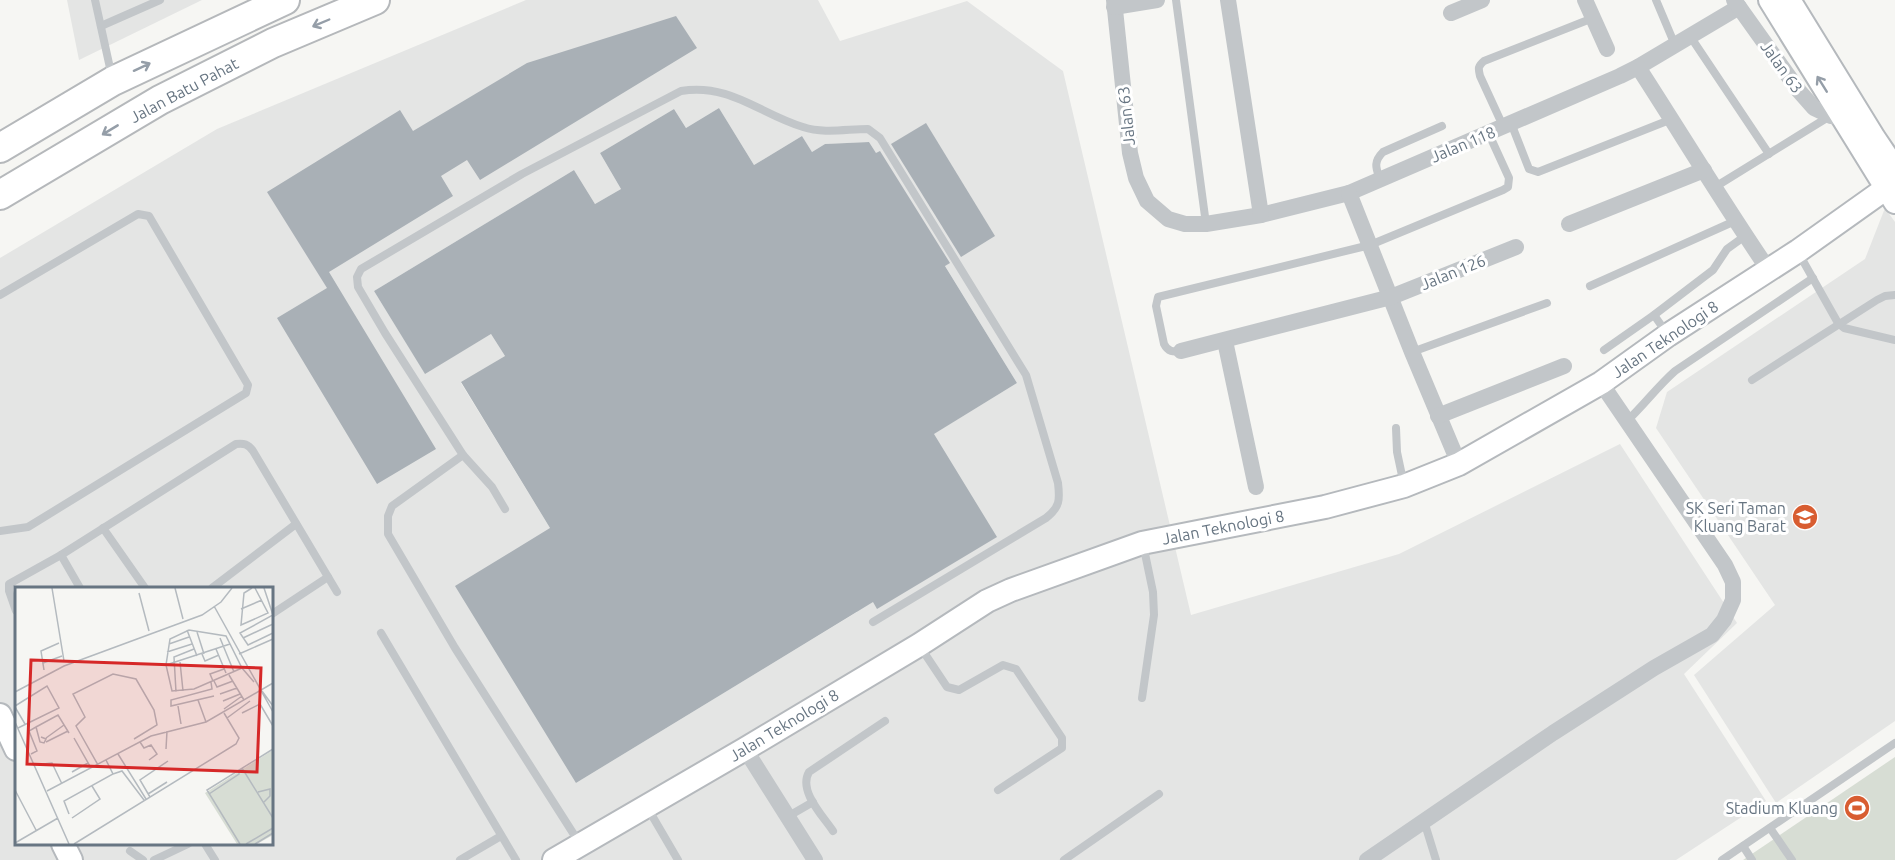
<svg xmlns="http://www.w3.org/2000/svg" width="1895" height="860" viewBox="0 0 1895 860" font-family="Ubuntu,sans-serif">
  <rect width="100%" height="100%" fill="#f6f6f3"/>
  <g fill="#e4e5e4" fill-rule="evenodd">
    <polygon points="67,0 202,0 79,60"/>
    <path d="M 526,0 L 818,0 L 840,41 L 967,1 L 1063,71 L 1191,615 L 1399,554 L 1620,444 L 1737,623 L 1684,674 L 1766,801 L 1676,860 L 0,860 L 0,258 L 217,129 ZM 719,108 L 754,165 L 802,136 L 812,152 L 825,144 L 869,142 L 1017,383 L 799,516 L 857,612 L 576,783 L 550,528 L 461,383 L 505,356 L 491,334 L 425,373 L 374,291 L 574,170 L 595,204 L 621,189 L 600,153 L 674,109 L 686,128 ZM 16,588 L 272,588 L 272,844 L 16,844 Z"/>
    <polygon points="1885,208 1895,222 1895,721 1776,803 1694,675 1775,605 1656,428 1667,392 1865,259"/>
  </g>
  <polygon fill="#d7ddd4" points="1895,757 1895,860 1743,860"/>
  <g fill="#a9b0b6">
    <polygon points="676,16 697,48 480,180 467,160 441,176 453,196 329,272 436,449 377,484 277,318 327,288 267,192 400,110 413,131 527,63"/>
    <polygon points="719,108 754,165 802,136 812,152 825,144 869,142 876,153 880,151 950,263 945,266 1017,383 934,434 997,537 877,609 873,602 576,783 455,586 550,528 461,382 505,356 491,334 425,374 374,291 574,170 595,204 621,189 600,153 674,109 686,128"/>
    <polygon points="926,123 995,236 961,257 891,144"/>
  </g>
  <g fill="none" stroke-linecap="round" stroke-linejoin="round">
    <g stroke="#b5b9bd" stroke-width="26">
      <g id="secondary">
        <polyline points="1770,0 1895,202"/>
        <polyline points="1789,0 1874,138 1895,169"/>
        <polyline points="0,715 16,749"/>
        <polyline points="63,844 71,860"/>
        <polyline points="554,860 745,749 919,645 987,601 1011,590 1142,543 1325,507 1404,486 1459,464 1601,383 1668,335 1798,251 1895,182"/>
      </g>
    </g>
    <g stroke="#b5b8bb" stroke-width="32">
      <g id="highway">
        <polyline points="0,148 113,81 285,0"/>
        <polyline points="0,195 160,100 273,43 375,0"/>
      </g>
    </g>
    <g stroke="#c2c6c9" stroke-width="8">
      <polyline points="95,0 112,77"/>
      <polyline points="1176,0 1206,224"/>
      <polyline points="1656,0 1675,45"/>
      <polyline points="101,26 160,0"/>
      <polyline points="1690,36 1769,154"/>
      <polyline points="1511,123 1529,169 1538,172 1672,119"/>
      <path d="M 1503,126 L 1480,76 C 1478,68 1478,66 1484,61 L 1593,18"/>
      <path d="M 1380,180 C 1376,168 1373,162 1383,152 L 1442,126"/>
      <polyline points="1715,187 1830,116"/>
      <polyline points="1798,252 1838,323 1844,328 1895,340"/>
      <polyline points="1590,286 1735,221"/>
      <polyline points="0,295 138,214 149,216 248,385 246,393 28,527 0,531"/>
      <polyline points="1654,315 1668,335"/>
      <polyline points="1604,350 1654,315 1713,270 1727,249 1745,236"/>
      <path d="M 1181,351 C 1173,352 1168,352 1164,344 L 1156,306 L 1158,297 L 1370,245 L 1503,190 L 1508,187 L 1509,178 L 1488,132"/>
      <polyline points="1412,352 1547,303"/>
      <polyline points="1752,380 1877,300 1885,296 1895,295"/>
      <path d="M 1627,421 C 1644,405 1657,387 1675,371 L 1813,278"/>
      <polyline points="1396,428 1397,452 1404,485"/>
      <polyline points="463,455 492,487 505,509"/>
      <polyline points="103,528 145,588"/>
      <path d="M 61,555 L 236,444 C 244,443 248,444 253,451 L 337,592"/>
      <polyline points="212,588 296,524"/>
      <polyline points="16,611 9,591 9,584 61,555 80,588"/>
      <polyline points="272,614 328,577"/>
      <polyline points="381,633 516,860"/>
      <polyline points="919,645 947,687 959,690 1003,665 1016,669 1062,738 1062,748 998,790"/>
      <polyline points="1142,698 1154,615 1153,592 1143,544"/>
      <polyline points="647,807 678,860"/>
      <polyline points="787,817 813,802"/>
      <polyline points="1424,821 1436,860"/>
      <polyline points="1770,828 1792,860"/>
      <path d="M 833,831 C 823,816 798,791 809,772 L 885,721"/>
      <polyline points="205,844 215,860"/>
      <path d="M 580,844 L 455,648 L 388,534 L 388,516 L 392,506 L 463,455 L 385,333 L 358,287 L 357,277 L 361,269 L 522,174 L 681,91 C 730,83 760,114 803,127 C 824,134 847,129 868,129 L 880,138 L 1026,375 L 1058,483 C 1060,500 1060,507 1046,518 L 873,622"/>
      <polyline points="1743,846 1752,860"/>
      <polyline points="130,851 143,860"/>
      <polyline points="154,860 188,844"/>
      <polyline points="460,860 501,836"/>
      <polyline points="1064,860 1159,794"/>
      <polyline points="1722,860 1895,743"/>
    </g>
    <g stroke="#c2c6c9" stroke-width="16">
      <polyline points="1114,0 1130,153 1136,178 1147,201 1168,219 1185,224 1206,224 1261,215 1349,193 1620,76 1638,67 1739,7"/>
      <polyline points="1228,0 1261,215"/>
      <polyline points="1585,0 1607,49"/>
      <polyline points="1734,0 1799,91 1814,108 1831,116 1842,117"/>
      <polyline points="1114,7 1157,0"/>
      <polyline points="1451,13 1482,0"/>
      <path d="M 1638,67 C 1682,135 1723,203 1768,269"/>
      <polyline points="1349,193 1412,352 1459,464"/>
      <polyline points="1569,224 1704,170"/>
      <polyline points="1225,341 1256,487"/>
      <polyline points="1181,351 1391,297 1516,247"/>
      <polyline points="1438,416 1564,366"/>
      <polyline points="745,749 815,860"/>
      <polyline points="1367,860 1553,733 1654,668 1712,635 1724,620 1733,600 1733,582 1725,565 1601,383"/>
    </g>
    <use href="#secondary" stroke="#fff" stroke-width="22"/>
    <use href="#highway" stroke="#fff" stroke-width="28"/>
  </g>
  <defs><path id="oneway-shaft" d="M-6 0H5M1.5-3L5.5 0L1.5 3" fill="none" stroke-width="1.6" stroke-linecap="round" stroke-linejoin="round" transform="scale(1.5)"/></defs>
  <g stroke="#959ea8">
    <use href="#oneway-shaft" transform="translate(321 23) rotate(157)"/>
    <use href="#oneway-shaft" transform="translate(142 67) rotate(-25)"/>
    <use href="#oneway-shaft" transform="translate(1822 84) rotate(-122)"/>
    <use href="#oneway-shaft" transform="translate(110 130) rotate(149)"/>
  </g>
  <defs>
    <g id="school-disc" transform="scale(1.35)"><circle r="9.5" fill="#d85d31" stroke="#fff"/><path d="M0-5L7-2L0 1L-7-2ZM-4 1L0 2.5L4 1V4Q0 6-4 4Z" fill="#fff"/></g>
    <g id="stadium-disc" transform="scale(1.35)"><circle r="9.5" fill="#d85d31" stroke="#fff"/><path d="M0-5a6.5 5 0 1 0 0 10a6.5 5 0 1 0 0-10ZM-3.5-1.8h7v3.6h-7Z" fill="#fff"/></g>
  </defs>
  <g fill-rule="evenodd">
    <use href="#school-disc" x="1805" y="517"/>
    <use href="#stadium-disc" x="1857" y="808"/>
  </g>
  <g text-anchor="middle" stroke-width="6" stroke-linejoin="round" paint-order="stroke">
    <g font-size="16" fill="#677582" stroke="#fff">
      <text transform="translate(1782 67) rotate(54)" y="6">Jalan 63</text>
      <text transform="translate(184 90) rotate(-28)" y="6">Jalan Batu Pahat</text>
      <text transform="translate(1126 116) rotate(-96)" y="6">Jalan 63</text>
      <text transform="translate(1463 144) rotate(-23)" y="6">Jalan 118</text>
      <text transform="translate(1453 272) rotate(-22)" y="6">Jalan 126</text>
      <text transform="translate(1665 339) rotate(-34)" y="6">Jalan Teknologi 8</text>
      <text transform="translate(1223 527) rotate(-11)" y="6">Jalan Teknologi 8</text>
      <text transform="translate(784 725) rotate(-31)" y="6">Jalan Teknologi 8</text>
    </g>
    <g font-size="16" fill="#677582" stroke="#fff" text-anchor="end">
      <text x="1786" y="514">SK Seri Taman<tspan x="1786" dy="18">Kluang Barat</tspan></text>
      <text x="1838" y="814">Stadium Kluang</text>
    </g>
  </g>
  <g transform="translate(15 587)">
    <rect width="258" height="258" fill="#f6f6f3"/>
    <path d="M 258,163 L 258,248 L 242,257 L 222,257 L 190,206 Z" fill="#d7ddd4"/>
    <path fill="none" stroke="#b4babf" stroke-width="1.5" d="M 37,1 L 49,74M 160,1 L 168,32M 237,1 L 229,6 L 226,38 L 253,26 L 240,1M 249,1 L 258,28 L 225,46 L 233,58 L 258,46M 124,6 L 134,44M 199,19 L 258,125M 226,22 L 247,13M 172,43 L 182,69M 182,45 L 189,67M 205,51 L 219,85M 228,51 L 258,37M 154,57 L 174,50M 201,62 L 211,86M 152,65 L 177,57M 187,67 L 190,74 L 204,68M 224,67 L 258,52M 165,75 L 168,104M 28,76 L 47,69M 151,78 L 215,57M 227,81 L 179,102 L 157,104 L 151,78 L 155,52 L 174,43 L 211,49 L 227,81 L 239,95M 29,83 L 26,64 L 44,56M 214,88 L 229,113M 198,94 L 195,87 L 209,82M 199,94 L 202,100 L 218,94M 196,95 L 197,102 L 156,113 L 156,119 L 199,109M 247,104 L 258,119M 0,105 L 49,79 L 187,28 L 206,15 L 217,1M 161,105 L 159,70 L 179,62M 205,107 L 222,101M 183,113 L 191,135M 208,114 L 225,107M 0,119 L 32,99 L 44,121 L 3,141M 163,119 L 166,137M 0,120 L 10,137M 209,122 L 227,109M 227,126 L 245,117 L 258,139M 212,131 L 235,114M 0,135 L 54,257M 21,140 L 43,128 L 54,146M 31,151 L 49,138M 59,151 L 76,181M 31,155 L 53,144M 125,155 L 129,161 L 136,158 L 142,167 L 134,173M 151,162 L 152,144M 16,167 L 22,164 L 14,144 L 21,140 L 25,155 L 29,156 L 31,152 L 26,150M 103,167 L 131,212M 28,177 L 37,176 L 47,197M 83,178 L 61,139 L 70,130 L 58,107 L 98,87 L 121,92 L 139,123 L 142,138 L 119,152M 227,181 L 258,231M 57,185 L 73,176M 98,187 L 107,184 L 129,213M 0,203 L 21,243M 32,204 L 136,149 L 191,135 L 258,96M 243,205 L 255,202 L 255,209 L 249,215M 133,207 L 152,195M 194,207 L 224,187 L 224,183M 135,210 L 125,193 L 153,174M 54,227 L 49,214 L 98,187 L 91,173M 57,231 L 85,212 L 77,199M 0,256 L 43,231M 59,257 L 221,157 L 224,151 L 209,126M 225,257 L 192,203 L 258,162M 231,257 L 258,241M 240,257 L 258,246"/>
    <path fill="#d62828" fill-opacity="0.15" stroke="#d62828" stroke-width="3" d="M 16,73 L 246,81 L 242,185 L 12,177 Z"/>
    <rect width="258" height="258" fill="none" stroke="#677582" stroke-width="3"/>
  </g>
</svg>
